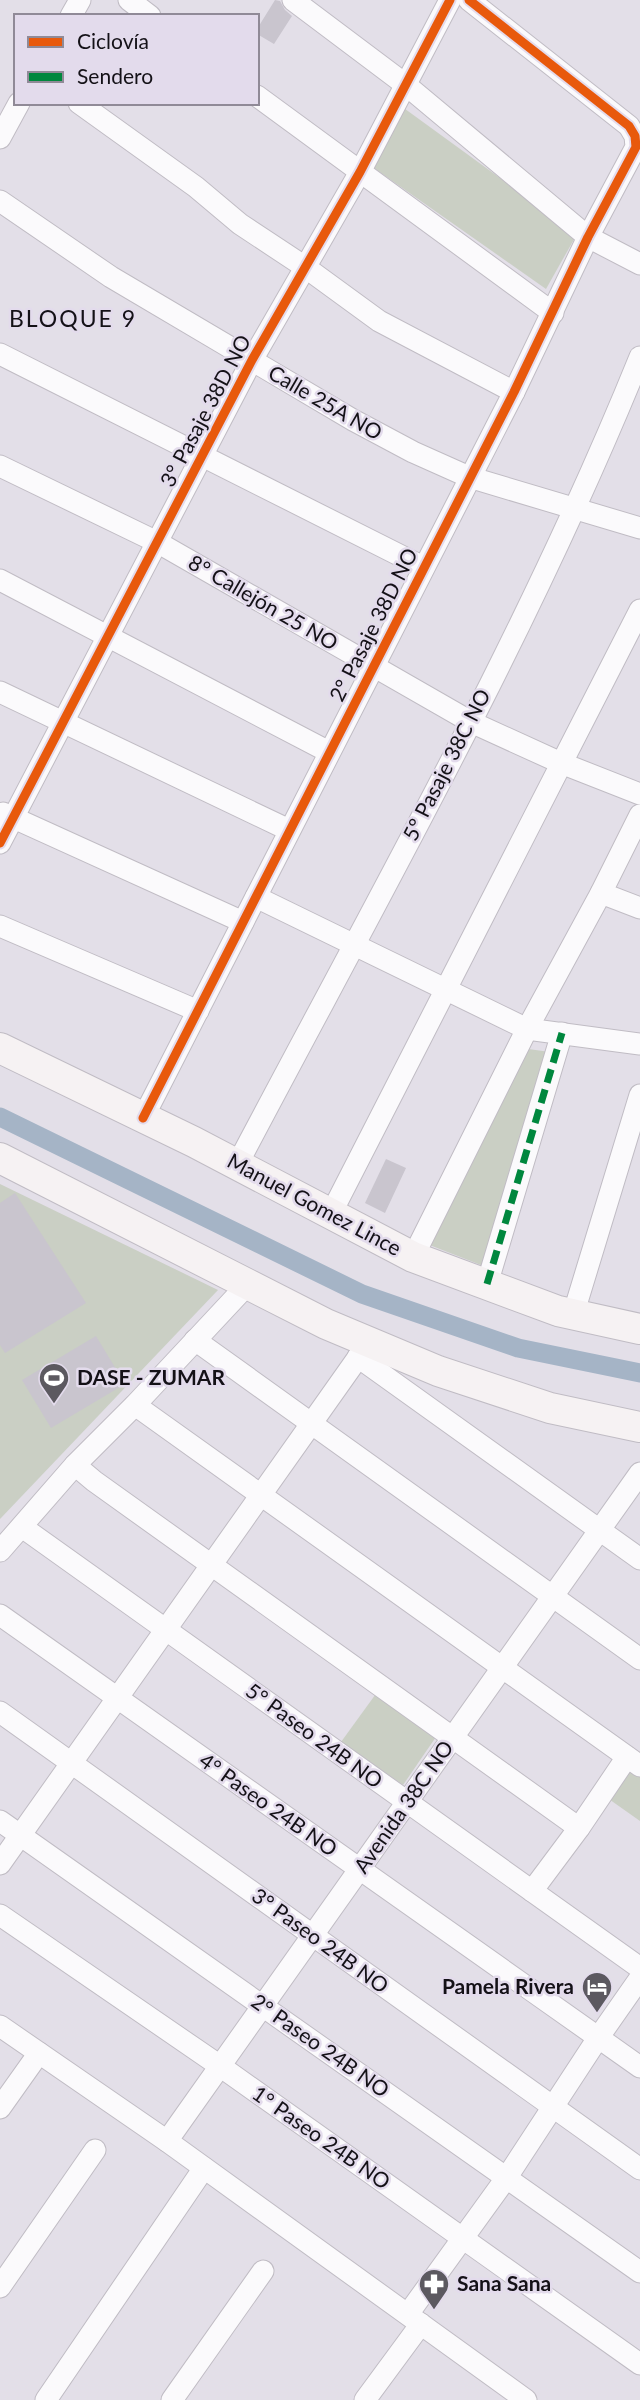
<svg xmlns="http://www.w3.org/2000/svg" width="640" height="2400" viewBox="0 0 640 2400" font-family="Lato,sans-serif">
  <rect width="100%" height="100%" fill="#e3dfe8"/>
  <g fill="#cacfc4">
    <polygon points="401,106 577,234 546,289 371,166"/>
    <polygon points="521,1048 550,1052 486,1267 427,1244"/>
    <polygon points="0,1184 218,1290 0,1519"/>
    <polygon points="378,1691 438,1734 403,1785 341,1742"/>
    <polygon points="628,1766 640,1774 640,1821 606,1797"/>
  </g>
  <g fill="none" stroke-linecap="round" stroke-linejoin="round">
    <polyline stroke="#a5b4c6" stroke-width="19" points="0,1117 362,1294 518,1348 640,1373"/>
  </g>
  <g fill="#c9c5ce">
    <polygon points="275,0 280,1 285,10 292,16 274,44 257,34 257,29"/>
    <polygon points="386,1159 406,1168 385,1213 365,1203"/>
    <polygon points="15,1193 86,1303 5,1353 0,1345 0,1203"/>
    <polygon points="96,1336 125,1384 51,1428 22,1380"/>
  </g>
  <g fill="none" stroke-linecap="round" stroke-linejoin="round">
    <g stroke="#c0bcc4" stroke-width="23">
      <g id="street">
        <polyline points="129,0 150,16"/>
        <polyline points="293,0 406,85 588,237 640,264"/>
        <polyline points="71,16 80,0"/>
        <polyline points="257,96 553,313"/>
        <polyline points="79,103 196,187 240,224 305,267 379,321 514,392"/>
        <polyline points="0,138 19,103"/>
        <polyline points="0,201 111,277 353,420 413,452 469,477 640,528"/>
        <polyline points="0,354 423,567"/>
        <polyline points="0,466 157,542 471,722 561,763 640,794"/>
        <polyline points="0,580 329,752"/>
        <polyline points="0,692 289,830"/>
        <polyline points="3,813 243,922"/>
        <polyline points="0,843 252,360 360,172 450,0"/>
        <polyline points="601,893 640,908"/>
        <polyline points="256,897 527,1029 640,1044"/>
        <polyline points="0,926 198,1011"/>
        <polyline points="143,1118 514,392 588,237 636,147 635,136 629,126 469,0"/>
        <path d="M 237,1165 C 377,899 527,636 640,357"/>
        <polyline points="338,1200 640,610"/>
        <polyline points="413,1257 527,1029 601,893 640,815"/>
        <polyline points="487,1284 562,1033"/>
        <polyline points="573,1315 640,1095"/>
        <polyline points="195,1340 640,1659"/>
        <polyline points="358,1357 640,1559"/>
        <polyline points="135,1405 640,1766"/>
        <polyline points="75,1465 94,1481 579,1828"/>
        <polyline points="22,1527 640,1968"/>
        <polyline points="0,1551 75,1465 135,1405 248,1284"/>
        <polyline points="0,1615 640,2067"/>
        <polyline points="0,1712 640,2169"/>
        <polyline points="0,1821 640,2272"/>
        <polyline points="0,1864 369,1342"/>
        <polyline points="532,1891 579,1828 627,1757"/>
        <polyline points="0,1915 220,2066 640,2364"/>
        <polyline points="0,2026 167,2141 526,2400"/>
        <polyline points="0,2108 39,2053"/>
        <polyline points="167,2141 640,1473"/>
        <polyline points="0,2287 95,2150"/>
        <polyline points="408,2314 507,2177 598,2038 640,1978"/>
        <polyline points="46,2400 204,2168"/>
        <polyline points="172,2400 263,2271"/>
        <polyline points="365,2400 421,2324"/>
      </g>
    </g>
    <g stroke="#c0bcc4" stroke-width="32">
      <g id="secondary">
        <polyline points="0,1048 194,1142 413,1257 558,1311 640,1329"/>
        <polyline points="0,1158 326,1324 438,1371 550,1408 640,1427"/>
      </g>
    </g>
    <use href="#street" stroke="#fbfafc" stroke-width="21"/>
    <use href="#secondary" stroke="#f6f2f3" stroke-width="30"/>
    <polyline stroke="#00873e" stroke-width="7" stroke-dasharray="14 7" stroke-linecap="butt" points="487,1284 562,1033"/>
    <g stroke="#e3dbec" stroke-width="13">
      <g id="cycleway">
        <polyline points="0,843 252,360 360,172 450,0"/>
        <polyline points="143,1118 514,392 588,237 636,147 635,136 629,126 469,0"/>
      </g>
    </g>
    <use href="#cycleway" stroke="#e8590c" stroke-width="9"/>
  </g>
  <defs>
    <g id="stadium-pin" transform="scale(1.575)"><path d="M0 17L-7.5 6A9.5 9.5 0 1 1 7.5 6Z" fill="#5c5960" stroke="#e3dbec"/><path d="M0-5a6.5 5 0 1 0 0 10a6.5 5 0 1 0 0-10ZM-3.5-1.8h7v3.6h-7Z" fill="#fff"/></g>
    <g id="hotel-pin" transform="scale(1.575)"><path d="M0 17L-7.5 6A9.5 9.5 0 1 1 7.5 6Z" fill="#5c5960" stroke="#e3dbec"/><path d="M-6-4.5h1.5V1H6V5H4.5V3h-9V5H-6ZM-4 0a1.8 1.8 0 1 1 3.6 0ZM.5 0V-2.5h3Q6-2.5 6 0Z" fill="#fff"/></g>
    <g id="pharmacy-pin" transform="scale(1.575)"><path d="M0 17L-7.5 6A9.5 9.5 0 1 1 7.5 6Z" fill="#5c5960" stroke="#e3dbec"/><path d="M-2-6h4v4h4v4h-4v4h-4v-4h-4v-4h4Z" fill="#fff"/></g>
  </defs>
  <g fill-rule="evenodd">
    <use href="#stadium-pin" x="54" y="1378"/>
    <use href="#hotel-pin" x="597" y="1987"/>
    <use href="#pharmacy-pin" x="434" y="2284"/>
  </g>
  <g text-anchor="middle" stroke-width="5" stroke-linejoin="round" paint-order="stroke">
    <g font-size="21" fill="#141117" stroke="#e3dbec">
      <text transform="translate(325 403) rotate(30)" y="7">Calle 25A NO</text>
      <text transform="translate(206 411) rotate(-62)" y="7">3° Pasaje 38D NO</text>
      <text transform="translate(263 603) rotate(30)" y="7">8° Callejón 25 NO</text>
      <text transform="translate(374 625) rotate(-63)" y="7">2° Pasaje 38D NO</text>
      <text transform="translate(447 765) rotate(-63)" y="7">5° Pasaje 38C NO</text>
      <text transform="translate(314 1205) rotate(28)" y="7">Manuel Gomez Lince</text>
      <text transform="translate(314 1736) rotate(36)" y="7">5° Paseo 24B NO</text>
      <text transform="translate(268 1805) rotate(35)" y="7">4° Paseo 24B NO</text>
      <text transform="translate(404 1807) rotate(-55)" y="7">Avenida 38C NO</text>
      <text transform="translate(320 1941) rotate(36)" y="7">3° Paseo 24B NO</text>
      <text transform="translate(320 2046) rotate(35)" y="7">2° Paseo 24B NO</text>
      <text transform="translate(321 2138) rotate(35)" y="7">1° Paseo 24B NO</text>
    </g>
    <g font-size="21" font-weight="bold" fill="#141117" stroke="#e3dbec" text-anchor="start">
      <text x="77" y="1385">DASE - ZUMAR</text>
      <text x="574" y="1994" text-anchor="end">Pamela Rivera</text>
      <text x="457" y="2291">Sana Sana</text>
    </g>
    <g font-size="23" letter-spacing="2" fill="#141117" stroke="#e3dbec">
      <text x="73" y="327">BLOQUE 9</text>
    </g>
  </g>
  <rect x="14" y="14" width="245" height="91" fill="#e3dbec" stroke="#908a97" stroke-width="2"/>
  <rect x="28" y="37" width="35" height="10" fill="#e8590c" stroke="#908a97" stroke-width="2"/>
  <text x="77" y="49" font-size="21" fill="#141117">Ciclovía</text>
  <rect x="28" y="72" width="35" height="10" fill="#00873e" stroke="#908a97" stroke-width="2"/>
  <text x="77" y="84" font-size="21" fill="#141117">Sendero</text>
</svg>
